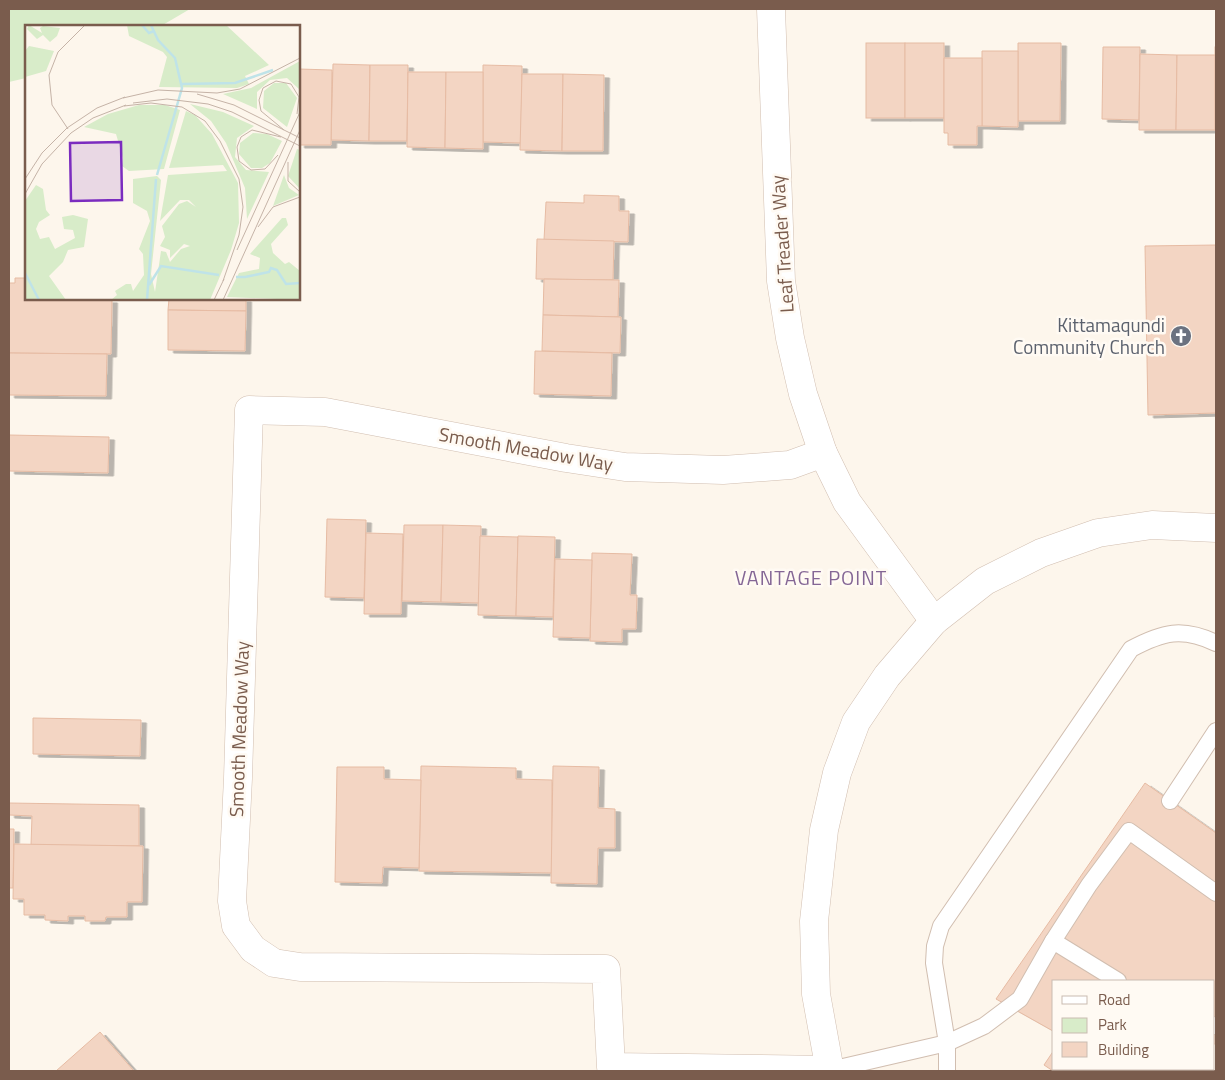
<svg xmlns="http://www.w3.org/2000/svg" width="1225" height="1080" viewBox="0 0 1225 1080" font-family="'Titillium Web',sans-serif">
  <defs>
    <filter id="shadow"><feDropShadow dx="5.5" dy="3" stdDeviation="0" flood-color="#0004"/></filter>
  </defs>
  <rect width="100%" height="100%" fill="#fdf6ec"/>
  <polygon fill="#d8ecc9" points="9,9 190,9 161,26 26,26 26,78 9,82"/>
  <g fill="#f3d5c3" stroke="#e6bba3" filter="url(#shadow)">
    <rect x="866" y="43" width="39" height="75"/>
    <rect x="905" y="43" width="39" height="75"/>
    <polygon points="1018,43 1061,43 1060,121 1018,121"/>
    <polygon points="1103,47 1140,47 1139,120 1102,119"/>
    <rect x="1215" y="47" width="1" height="83"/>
    <polygon points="982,51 1018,51 1018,127 982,126"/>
    <polygon points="1140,54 1177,55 1176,130 1139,130"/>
    <polygon points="1177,55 1215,55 1215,130 1176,130"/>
    <polygon points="944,58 982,58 982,126 977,126 977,145 948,145 948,133 944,133"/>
    <polygon points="333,64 370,65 369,141 331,140"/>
    <polygon points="370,65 408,65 407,141 369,141"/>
    <polygon points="483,65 522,66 521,143 483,142"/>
    <polygon points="299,69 332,70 331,145 299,145"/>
    <polygon points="408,72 446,72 445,148 407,147"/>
    <polygon points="446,72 483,72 483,149 445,148"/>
    <polygon points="522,74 563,74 562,151 520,150"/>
    <polygon points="563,74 604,75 603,151 562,151"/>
    <polygon points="584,195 619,196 619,211 629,211 628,242 544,240 546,202 584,203"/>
    <polygon points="537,239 614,241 613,280 536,279"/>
    <polygon points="1216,245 1216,413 1148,415 1145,246"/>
    <polygon points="15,278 26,278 26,299 112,300 111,354 9,353 9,283 15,283"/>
    <polygon points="544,279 619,280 618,317 543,315"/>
    <polygon points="169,299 246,299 246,311 168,310"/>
    <polygon points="168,310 246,311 245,351 168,350"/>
    <polygon points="543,315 621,317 620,353 542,351"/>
    <polygon points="535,351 612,353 611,396 534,394"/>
    <polygon points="9,353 107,354 106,396 9,395"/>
    <polygon points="9,435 109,437 108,473 9,471"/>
    <polygon points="327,519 366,520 364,598 325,597"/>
    <polygon points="404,525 443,525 441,602 402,601"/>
    <polygon points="443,525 481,526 479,603 441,602"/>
    <polygon points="366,533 403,534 401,614 364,614"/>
    <polygon points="480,536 518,537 516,616 478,615"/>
    <polygon points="518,536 555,537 553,617 516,616"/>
    <polygon points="592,553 632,554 630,595 637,595 636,629 622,629 622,642 590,641"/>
    <polygon points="555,559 592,560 590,638 553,637"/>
    <polygon points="33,718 141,720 140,756 33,754"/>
    <polygon points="421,766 516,768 516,779 552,780 552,873 419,871"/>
    <polygon points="553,766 599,767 598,808 615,809 615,848 598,848 597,884 551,883"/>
    <polygon points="337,767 384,767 384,779 421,780 419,868 383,867 382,883 335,882"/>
    <polygon points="1145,783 1216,833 1216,1044 1214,1044 1214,981 1054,981 1053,1031 996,999"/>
    <polygon points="9,803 139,805 139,846 31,845 32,816 9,815"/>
    <polygon points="9,829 14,829 13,888 9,888"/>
    <polygon points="14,844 143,846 142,902 127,902 127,917 106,917 105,921 85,921 85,916 68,916 68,921 45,920 45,915 24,915 24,899 13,899"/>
    <polygon points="100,1032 134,1071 56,1071"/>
    <polygon points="1054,1050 1054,1069 1194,1069 1198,1071 1053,1071 1044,1065"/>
  </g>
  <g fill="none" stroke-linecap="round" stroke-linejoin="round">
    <g stroke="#d1beb0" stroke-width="18">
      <g id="service">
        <polyline points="1170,801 1216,731"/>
        <polyline points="1053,941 1118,981"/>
        <polyline points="1214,1026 1216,1025"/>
        <path d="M 830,1070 L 947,1043 L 934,963 L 935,946 L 941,926 L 1131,649 C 1163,632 1182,627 1216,643"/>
        <polyline points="947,1071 947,1043 984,1026 1020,999 1053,941 1089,885 1129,831 1216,893"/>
      </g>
    </g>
    <g stroke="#d1beb0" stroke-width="29">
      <g id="minor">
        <polyline points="771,9 781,281 790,338 803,394 823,453 847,502 934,621"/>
        <polyline points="823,453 790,465 723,470 625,467 566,458 325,412 249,410 238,778 232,901 236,926 253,949 274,963 300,967 606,969 611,1067 830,1070"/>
        <polyline points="830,1071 816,994 814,921 824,830 837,773 856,722 887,676 934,621 985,581 1041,553 1098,533 1152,525 1216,528"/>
      </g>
    </g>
    <use href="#service" stroke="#fff" stroke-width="16"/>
    <use href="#minor" stroke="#fff" stroke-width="28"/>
  </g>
  <defs>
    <g id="church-disc" transform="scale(1.125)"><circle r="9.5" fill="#6b7280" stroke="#fffaf3"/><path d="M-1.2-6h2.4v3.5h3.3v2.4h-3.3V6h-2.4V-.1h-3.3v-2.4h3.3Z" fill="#fff"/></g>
  </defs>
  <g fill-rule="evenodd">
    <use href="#church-disc" x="1181" y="336"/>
  </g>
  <g text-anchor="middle" stroke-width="5" stroke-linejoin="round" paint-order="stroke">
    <g font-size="19" fill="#7a5c4d" stroke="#fffaf3">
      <text transform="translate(782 244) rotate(-94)" y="7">Leaf Treader Way</text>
      <text transform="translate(526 449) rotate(10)" y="7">Smooth Meadow Way</text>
      <text transform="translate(239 729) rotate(-88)" y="7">Smooth Meadow Way</text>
    </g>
    <g font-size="19" fill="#5b616d" stroke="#fffaf3" text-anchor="end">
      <text x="1165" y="332">Kittamaqundi<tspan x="1165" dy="22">Community Church</tspan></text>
    </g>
    <g font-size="20" letter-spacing="1" fill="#846695" stroke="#fffaf3">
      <text x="811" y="585">VANTAGE POINT</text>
    </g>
  </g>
  <g transform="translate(25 25)">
    <rect width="275" height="275" fill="#fdf6ec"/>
    <path d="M 4,0 L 17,8 L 15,3 L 18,1 L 35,3 L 32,11 L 25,17 L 18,10 L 12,14 L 2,4 ZM 102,0 L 201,0 L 244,40 L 220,51 L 224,59 L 212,63 L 134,62 L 142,32 L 138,27 L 104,11 ZM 4,21 L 29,26 L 21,46 L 0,52 L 0,26 ZM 275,36 L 275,65 L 262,53 L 245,55 L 232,67 L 232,84 L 198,69 L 226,63 ZM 249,58 L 261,58 L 272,73 L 262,102 L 238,83 L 239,66 ZM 165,79 L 198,87 L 229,101 L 212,113 L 210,132 L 221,145 L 244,147 L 222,194 L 220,163 L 201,118 L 186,96 ZM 114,80 L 140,80 L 155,85 L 139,144 L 104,146 L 97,141 L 98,133 L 91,109 L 59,102 L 83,89 ZM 161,86 L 170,90 L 187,109 L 213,158 L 214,198 L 206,225 L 185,275 L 86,275 L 92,270 L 90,266 L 101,259 L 106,259 L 108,266 L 119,250 L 118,229 L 114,224 L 125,196 L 122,186 L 108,178 L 108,154 L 132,151 L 136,155 L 126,249 L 130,267 L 136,226 L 141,227 L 145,237 L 156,224 L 165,221 L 159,219 L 145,233 L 145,225 L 135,221 L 140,212 L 137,201 L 154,179 L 162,176 L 171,182 L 164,175 L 155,175 L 135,196 L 143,150 L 202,146 L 198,140 L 144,143 ZM 228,108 L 242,109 L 257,116 L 245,138 L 237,143 L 226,143 L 214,129 L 215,118 ZM 272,124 L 275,125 L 275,164 L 263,151 ZM 259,150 L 264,163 L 274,170 L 248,181 ZM 11,160 L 18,164 L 21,185 L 25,190 L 14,197 L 11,204 L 15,214 L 24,212 L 30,224 L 50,213 L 48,205 L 39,204 L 37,192 L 48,190 L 63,194 L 59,222 L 43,225 L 38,237 L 24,251 L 41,275 L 0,274 L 0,176 ZM 257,193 L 261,193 L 263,200 L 246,219 L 248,228 L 260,239 L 264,237 L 275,246 L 275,275 L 202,272 L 214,248 L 234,244 L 235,233 L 225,229 Z" fill="#d8ecc9"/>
    <path fill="none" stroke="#bfe3e8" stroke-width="2.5" d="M 117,0 L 124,8 L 129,6M 126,0 L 133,15 L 150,33 L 157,63 L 132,150M 157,59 L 210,58 L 248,45M 0,248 L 14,275M 211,252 L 220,252 L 244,247 L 246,243 L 252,245 L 261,259 L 275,258M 124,260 L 136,241 L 194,250M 122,275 L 131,154"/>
    <path fill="none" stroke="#c5b3a7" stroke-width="1" d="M 172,69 L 209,80 L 275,113M 98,73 L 133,65 L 192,68 L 215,64 L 275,33M 108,78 L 142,74 L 183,79 L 207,87 L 275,121M 99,81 L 126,78 L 157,82 L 180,96 L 195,116 L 214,154 L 218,182 L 214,210 L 198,256M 43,104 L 27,80 L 24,50 L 33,27 L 60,0M 259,105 L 236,86 L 234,75 L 238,63 L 251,56 L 266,59 L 274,72 L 272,89M 253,130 L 240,144 L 226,145 L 214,136 L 212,122 L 216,112 L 227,105 L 256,112M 263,137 L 263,156 L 275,167M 0,154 L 17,128 L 42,103 L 72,83 L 100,72M 0,169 L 17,139 L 46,108 L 68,93 L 101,80M 233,202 L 248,182 L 275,172M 212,225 L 275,87M 189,275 L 199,254M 198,275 L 275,105"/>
    <path fill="#7b2cbf" fill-opacity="0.15" stroke="#7b2cbf" stroke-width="2.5" d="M 96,117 L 97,175 L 46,176 L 45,118 Z"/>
    <rect width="275" height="275" fill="none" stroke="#7a5c4d" stroke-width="2.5"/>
  </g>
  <rect width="1225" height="1080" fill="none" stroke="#7a5c4d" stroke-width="20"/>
  <rect x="1052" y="980" width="162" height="90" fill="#fffaf3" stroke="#cabbb1"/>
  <rect x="1062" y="996" width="25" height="8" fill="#ffffff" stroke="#cabbb1"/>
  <text x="1098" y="1005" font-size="15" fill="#7a5c4d">Road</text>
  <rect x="1062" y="1018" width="25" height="15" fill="#d8ecc9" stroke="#cabbb1"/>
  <text x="1098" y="1030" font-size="15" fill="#7a5c4d">Park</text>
  <rect x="1062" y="1042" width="25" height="15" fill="#f3d5c3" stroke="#cabbb1"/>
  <text x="1098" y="1055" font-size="15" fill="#7a5c4d">Building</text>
</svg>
